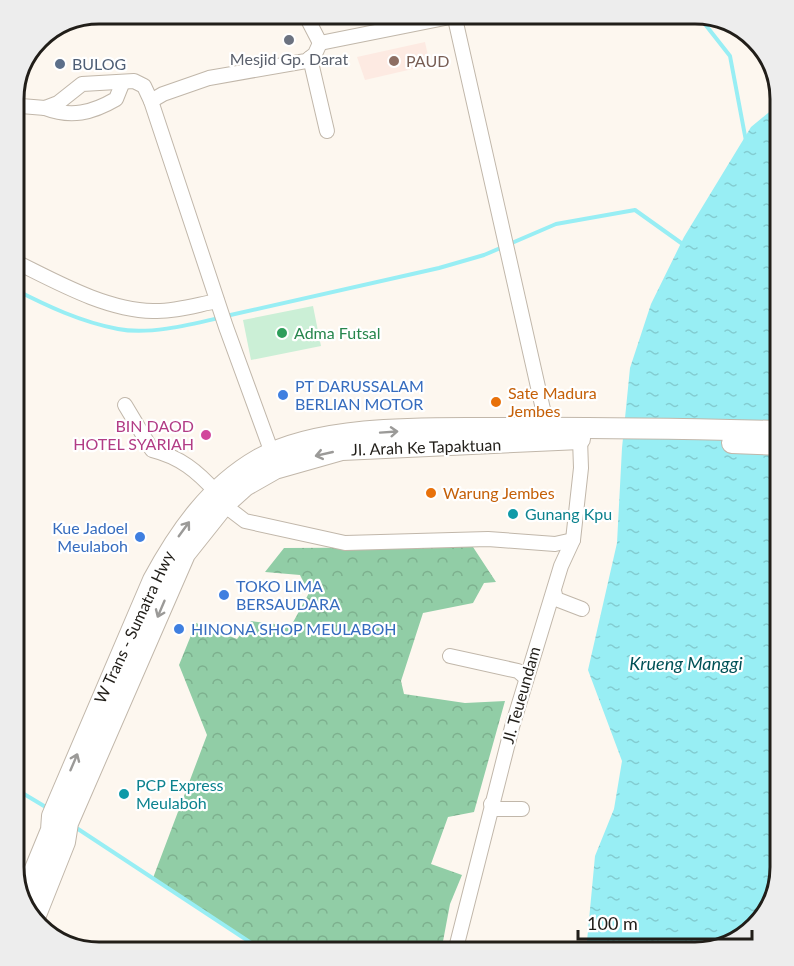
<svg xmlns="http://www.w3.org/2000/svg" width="794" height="966" viewBox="0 0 794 966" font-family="Lato,sans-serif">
  <defs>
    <pattern id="forest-crowns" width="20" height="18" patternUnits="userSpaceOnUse" patternTransform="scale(1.5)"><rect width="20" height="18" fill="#91cda6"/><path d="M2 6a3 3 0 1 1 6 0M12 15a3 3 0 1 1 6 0" fill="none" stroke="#7db08e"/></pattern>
    <pattern id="water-ripples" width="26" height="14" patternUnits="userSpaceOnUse" patternTransform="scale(1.5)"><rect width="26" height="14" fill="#98eef4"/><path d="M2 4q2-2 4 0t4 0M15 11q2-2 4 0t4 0" fill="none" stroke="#83ccd1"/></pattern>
  </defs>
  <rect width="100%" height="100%" fill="#fdf7ef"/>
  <polygon fill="#fdeae2" points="425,42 430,65 365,80 357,57"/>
  <polygon fill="url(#forest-crowns)" points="473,547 496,582 484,583 473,603 423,613 401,681 404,694 465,703 505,701 474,812 448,817 431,864 462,875 450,904 441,952 263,952 153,878 207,735 179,665 196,623 237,639 251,621 291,626 309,593 300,575 265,572 284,548"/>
  <polygon fill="#cbefd6" points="313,306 321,346 251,360 243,320"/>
  <polygon fill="url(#water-ripples)" points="780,103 780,868 772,905 743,938 696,952 586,952 595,856 614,809 622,761 588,670 617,543 622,448 630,368 651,304 684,237 751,127"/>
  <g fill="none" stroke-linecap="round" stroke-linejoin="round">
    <g stroke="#98eef4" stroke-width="4">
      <polyline points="697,14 730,56 746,141"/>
      <path d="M 14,289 C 47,306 81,322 118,329 C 148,335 189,325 219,318"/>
      <polyline points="226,316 439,268 484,255 556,224 635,210 684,245"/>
      <polyline points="14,788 49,809"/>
      <polyline points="75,827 265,952"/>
    </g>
    <g stroke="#c1b7aa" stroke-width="16">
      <g id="minor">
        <polyline points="305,14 320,43 455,16"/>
        <polyline points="454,14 547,427"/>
        <polyline points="310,58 327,131"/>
        <polyline points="14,101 21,106 45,108 58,103 82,84 134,81 144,86 151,101"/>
        <path d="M 45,108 C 71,118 92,113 116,99 L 122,84"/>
        <path d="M 14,261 C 55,281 105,310 153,311 C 174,312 196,305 217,301"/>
        <path d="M 125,405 L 152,450 C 180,457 197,471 216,492"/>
        <polyline points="272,453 226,327 151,101 163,94 209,78 306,61 315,54 320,43"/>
        <polyline points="224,505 245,521 345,543 488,539 555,544 573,540"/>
        <polyline points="554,591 556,599 582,609"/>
        <polyline points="450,656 518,671 526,678"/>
        <polyline points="491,804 494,809 522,809"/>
        <polyline points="455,952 512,727 561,566 573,540 581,468 580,439"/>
      </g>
    </g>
    <g stroke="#c1b7aa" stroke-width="22">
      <g id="highway">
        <polyline points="732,443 780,445"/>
        <path d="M 23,898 L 51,830 L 52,816 L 153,580 C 179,532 210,487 259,459 C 321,424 429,428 500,428 C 593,427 687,429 780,431"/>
        <polyline points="34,920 65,842 68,823 185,554 224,505 245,486 275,469 342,450 580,439"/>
      </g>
    </g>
    <use href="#minor" stroke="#fff" stroke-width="14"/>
    <use href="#highway" stroke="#fff" stroke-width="20"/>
  </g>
  <defs><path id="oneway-shaft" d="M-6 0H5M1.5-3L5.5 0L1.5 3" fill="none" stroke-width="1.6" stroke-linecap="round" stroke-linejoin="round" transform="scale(1.5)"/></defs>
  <g stroke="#9b9a98">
    <use href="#oneway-shaft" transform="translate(389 432) rotate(-4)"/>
    <use href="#oneway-shaft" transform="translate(324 454) rotate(167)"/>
    <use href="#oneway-shaft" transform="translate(184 529) rotate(-54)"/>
    <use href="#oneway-shaft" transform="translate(161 609) rotate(113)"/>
    <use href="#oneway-shaft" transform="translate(74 762) rotate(-67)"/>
  </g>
  <circle fill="#6b7280" stroke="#fff" stroke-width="2" cx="289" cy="40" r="6"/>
  <circle fill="#8d6e63" stroke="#fff" stroke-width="2" cx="394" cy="61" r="6"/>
  <circle fill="#5c6f8a" stroke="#fff" stroke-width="2" cx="60" cy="64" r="6"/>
  <circle fill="#2e9e5b" stroke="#fff" stroke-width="2" cx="282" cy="333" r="6"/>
  <g fill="#3f7fe0" stroke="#fff" stroke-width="2">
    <circle cx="283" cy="395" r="6"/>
    <circle cx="140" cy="537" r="6"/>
    <circle cx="224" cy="595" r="6"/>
    <circle cx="179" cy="629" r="6"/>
  </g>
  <g fill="#e8710a" stroke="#fff" stroke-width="2">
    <circle cx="496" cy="402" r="6"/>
    <circle cx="431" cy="493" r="6"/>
  </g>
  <circle fill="#d1479c" stroke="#fff" stroke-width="2" cx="206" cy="435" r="6"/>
  <g fill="#0f9aa8" stroke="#fff" stroke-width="2">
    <circle cx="513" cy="514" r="6"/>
    <circle cx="124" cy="794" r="6"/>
  </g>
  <g text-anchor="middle" stroke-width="4.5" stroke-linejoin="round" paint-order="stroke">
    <g font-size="16" fill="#5b616d" stroke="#fff">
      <text x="289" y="65">Mesjid Gp. Darat</text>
    </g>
    <g font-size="16" fill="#785e54" stroke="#fff" text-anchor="start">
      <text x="406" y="67">PAUD</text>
    </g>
    <g font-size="16" fill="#4e5e75" stroke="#fff" text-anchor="start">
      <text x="72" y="70">BULOG</text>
    </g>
    <g font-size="16" fill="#27864d" stroke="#fff" text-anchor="start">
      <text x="294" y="339">Adma Futsal</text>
    </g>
    <g font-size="16" fill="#366cbe" stroke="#fff" text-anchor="start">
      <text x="295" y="392">PT DARUSSALAM<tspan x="295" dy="18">BERLIAN MOTOR</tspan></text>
      <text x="128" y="534" text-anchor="end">Kue Jadoel<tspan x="128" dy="18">Meulaboh</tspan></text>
      <text x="236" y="592">TOKO LIMA<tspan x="236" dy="18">BERSAUDARA</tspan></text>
      <text x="191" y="635">HINONA SHOP MEULABOH</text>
    </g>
    <g font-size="16" fill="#c56008" stroke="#fff" text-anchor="start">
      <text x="508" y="399">Sate Madura<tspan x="508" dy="18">Jembes</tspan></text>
      <text x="443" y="499">Warung Jembes</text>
    </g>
    <g font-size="16" fill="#b23c85" stroke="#fff" text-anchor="end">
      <text x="194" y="432">BIN DAOD<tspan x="194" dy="18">HOTEL SYARIAH</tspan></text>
    </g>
    <g font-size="16" fill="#211e19" stroke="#fff">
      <text transform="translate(426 447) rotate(-2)" y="6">JI. Arah Ke Tapaktuan</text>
      <text transform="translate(134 627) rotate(-65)" y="6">W Trans - Sumatra Hwy</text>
      <text transform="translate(521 695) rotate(-74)" y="6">JI. Teueundam</text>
    </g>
    <g font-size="16" fill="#0d838f" stroke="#fff" text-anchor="start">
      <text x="525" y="520">Gunang Kpu</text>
      <text x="136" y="791">PCP Express<tspan x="136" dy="18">Meulaboh</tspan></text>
    </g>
    <g font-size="18" font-style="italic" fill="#005157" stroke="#fff">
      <text x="686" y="670">Krueng Manggi</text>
    </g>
  </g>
  <path d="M0 0H794V966H0ZM99 24H695A75 75 0 0 1 770 99V867A75 75 0 0 1 695 942H99A75 75 0 0 1 24 867V99A75 75 0 0 1 99 24Z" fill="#ededed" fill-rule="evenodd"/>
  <path fill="none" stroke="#211e19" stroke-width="3" d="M99 24H695A75 75 0 0 1 770 99V867A75 75 0 0 1 695 942H99A75 75 0 0 1 24 867V99A75 75 0 0 1 99 24Z"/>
  <path d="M578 930v9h174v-9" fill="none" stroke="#211e19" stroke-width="3"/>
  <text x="587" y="930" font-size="18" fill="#211e19" stroke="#ffffff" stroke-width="4.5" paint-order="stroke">100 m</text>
</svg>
